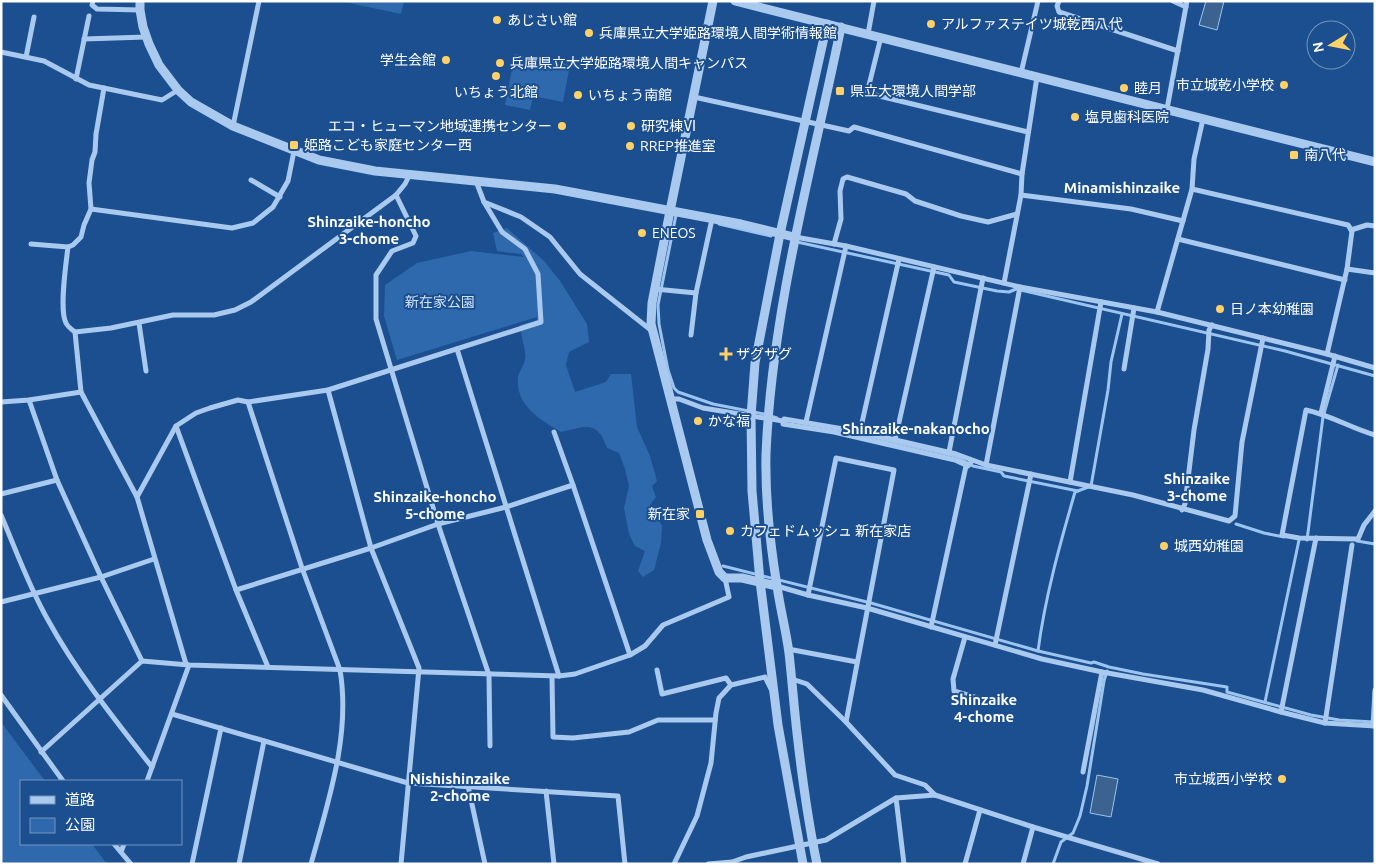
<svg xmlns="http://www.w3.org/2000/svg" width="1376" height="865" viewBox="0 0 1376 865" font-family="Ubuntu,'Noto Sans JP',sans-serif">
  <rect width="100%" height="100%" fill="#1b4f8f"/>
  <g fill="#2e69ad">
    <polygon points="340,1 404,1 401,14"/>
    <polygon points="515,54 570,65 563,102 533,96 530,110 505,105"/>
    <path d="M 507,228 L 544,261 L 560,281 L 587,324 L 589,342 L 569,352 L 566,365 L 575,392 L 606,382 L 611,374 L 631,374 L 637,427 L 650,456 L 657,481 L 652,486 L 656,497 L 650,505 L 662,526 L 661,543 L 654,570 L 643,577 L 638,571 L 645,551 L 635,546 L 629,534 L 624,508 L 629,486 L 625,469 L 619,453 L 607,448 C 597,419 585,427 561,432 C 540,420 515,405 518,377 C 519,371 524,366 525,359 C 527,352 520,334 520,325 L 537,320 L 537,317 L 397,360 L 384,316 L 385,285 L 417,263 L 471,251 L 524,257 L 521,254 L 497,251 L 493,233 Z"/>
    <polygon points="1,722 45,781 21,781 21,844 92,844 107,864 1,864"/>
  </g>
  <g fill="#3c6290" stroke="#9cc4f0">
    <polygon points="1206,1 1224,1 1217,30 1199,25"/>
    <polygon points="1097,775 1118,779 1111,817 1090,813"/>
  </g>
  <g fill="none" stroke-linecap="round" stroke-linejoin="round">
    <g stroke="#9cc4f0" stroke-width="3">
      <polyline points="676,215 658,305 659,324 668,370 674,388 678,392 713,404 764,414 777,418"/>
      <polyline points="719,224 771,236"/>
      <polyline points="797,242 949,275 954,282 997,291 1009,292 1016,289 1285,351 1375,376"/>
      <polyline points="854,433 955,456 973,466 1001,472 1004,476 1078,491"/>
      <polyline points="1236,524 1264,533 1284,537"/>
      <polyline points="1307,540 1323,417 1338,365"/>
      <polyline points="1357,541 1375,544"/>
      <polyline points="723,566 871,603 1038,651 1091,663 1094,662 1109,667 1143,674 1227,687 1227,692 1311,715 1339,720 1374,722"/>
      <path d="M 1038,651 C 1045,597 1060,544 1075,492 L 1091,486 L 1108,390 L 1111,362 L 1122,314"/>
      <polyline points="1265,702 1299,540"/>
      <polyline points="1053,864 1061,842 1073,833 1080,816 1087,786 1104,681 1107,671"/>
    </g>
    <g stroke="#a9c9ee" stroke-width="5">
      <polyline points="93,1 92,5 97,9 140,10"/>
      <polyline points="1059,1 1057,6 1059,12 1178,51"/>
      <polyline points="1173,1 1186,7"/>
      <polyline points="868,34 874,1"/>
      <polyline points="881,37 867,93 1028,132"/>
      <polyline points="84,39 146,37"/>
      <polyline points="1,52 44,61 89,85 162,100 178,90"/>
      <polyline points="26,57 34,17"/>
      <polyline points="1021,73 1038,1"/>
      <polyline points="76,79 89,16"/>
      <path d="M 104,88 L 96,134 L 95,152 L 92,160 L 89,183 L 91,209 L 84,225 L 81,237 L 73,245 L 68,247 C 66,264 59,310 66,323 C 68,327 71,329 75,332 L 111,328 L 173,315 L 214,315 L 235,310 L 251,302 L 396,195 L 405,184 L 410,174"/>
      <polyline points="694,97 849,131 854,127 1022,174"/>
      <polyline points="1167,109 1187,1"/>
      <polyline points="233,126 259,1"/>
      <polyline points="251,180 280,197"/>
      <polyline points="476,181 484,202 521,217 550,237 580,274 652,331"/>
      <polyline points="1192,189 1348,225 1352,231 1347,269 1327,354"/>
      <polyline points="396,195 416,236 413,243 392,251 376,275 376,319 438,524 489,675 490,746"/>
      <polyline points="1021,195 1131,209 1183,221"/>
      <polyline points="91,209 232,228 253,223 273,207 288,181 294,151"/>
      <polyline points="1351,230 1367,225 1375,226"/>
      <polyline points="795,237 846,246 1020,287 1157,312 1327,354 1375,368"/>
      <polyline points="1178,239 1345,280"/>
      <polyline points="31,244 68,247"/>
      <polyline points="834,244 841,219 840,191 843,179 847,177 906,194 915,201 961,216 988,222 1017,214"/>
      <polyline points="1347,269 1375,273"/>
      <polyline points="1004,283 1021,195 1022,174 1037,77"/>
      <polyline points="655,289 696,293 712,219"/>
      <polyline points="1157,312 1192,189 1194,159 1203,119"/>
      <polyline points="139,323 146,371"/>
      <polyline points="75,332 81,392 137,497 186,664"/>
      <polyline points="691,335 696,293"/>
      <polyline points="457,349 559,676"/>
      <polyline points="1124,369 1134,308"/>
      <polyline points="328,390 371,548 419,668 401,864"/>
      <polyline points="670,399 679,399 703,408 783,421 783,424 834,432 955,460 968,466 972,461"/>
      <polyline points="29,400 57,480 101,577 142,661"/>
      <polyline points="1,402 29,400 81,392"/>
      <path d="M 248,402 L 302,568 L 340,670 C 351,735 328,802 311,864"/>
      <polyline points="1321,413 1335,356"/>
      <polyline points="783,421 784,419 861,432 956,454 986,465 1133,495 1229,521 1235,516 1242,442 1263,338"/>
      <polyline points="806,422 846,246"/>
      <polyline points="176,426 236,590 268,667"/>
      <polyline points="554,432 573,485"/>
      <polyline points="861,432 861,427 899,259"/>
      <path d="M 1375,435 C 1351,428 1330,415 1306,410 L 1282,535 L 1299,538 L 1358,539 L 1364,525 L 1375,511"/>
      <polyline points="895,440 934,267"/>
      <polyline points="949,452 983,278"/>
      <polyline points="986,465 1020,287"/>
      <polyline points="1070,482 1101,302"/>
      <polyline points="1,494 57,480"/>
      <polyline points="137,497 176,426 196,413 210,408 238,400 248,402 328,390 541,322 538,274 525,249 502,232 484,202"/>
      <polyline points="1182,510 1185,504 1194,430 1208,349 1209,330 1212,325"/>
      <path d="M 1,515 C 16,550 29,587 48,620 C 77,673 115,720 152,767"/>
      <polyline points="777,586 808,595 867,608 1042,659 1102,672 1203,690 1281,712 1325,723 1375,726"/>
      <polyline points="236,590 371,548 438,524 506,507 573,485 630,655"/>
      <polyline points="808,595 836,458 894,470 846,722"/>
      <polyline points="1,602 101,577 154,559"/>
      <polyline points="931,627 966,466"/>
      <polyline points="965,637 953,679 954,691 994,703"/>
      <polyline points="995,645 1031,474"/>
      <polyline points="788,649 857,662"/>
      <polyline points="657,670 662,694 726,678 731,685"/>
      <polyline points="552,677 553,737 573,738 629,732 658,720 715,720"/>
      <polyline points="792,679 807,684 846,722 895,775 925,785 935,795"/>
      <polyline points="1,695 63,781"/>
      <polyline points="1281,712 1316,538"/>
      <polyline points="172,714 408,783 618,796 625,864"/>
      <polyline points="1325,723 1352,545"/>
      <polyline points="1373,726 1375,690"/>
      <polyline points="41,752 142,661 189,665 559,676 575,674 630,655 645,646 663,625 729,597 725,578"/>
      <polyline points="1083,772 1102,672"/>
      <polyline points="147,781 189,665"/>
      <polyline points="468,786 485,864"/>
      <polyline points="546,791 554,864"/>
      <polyline points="896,798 904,864"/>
      <polyline points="114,844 131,864"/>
      <polyline points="121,852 124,844"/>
      <polyline points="192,864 221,728"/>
      <polyline points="239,864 264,741"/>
      <polyline points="674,864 697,816 711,763 716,713 719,698 731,685 765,677 771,689"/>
      <polyline points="708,864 732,862 746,857 826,840 896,798 935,795 1033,827 1158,864"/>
      <polyline points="965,864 980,810"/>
      <polyline points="1023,864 1033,827"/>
    </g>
    <g stroke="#a9c9ee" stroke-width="9">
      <polyline points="140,1 140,10 143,27 149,44 159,65 178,90 191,102 233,126 319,160 375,171 555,189 741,224 794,237"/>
      <polyline points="713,1 670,211 652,303 651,324 707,540 719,572 725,578 742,578 777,586"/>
      <polyline points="735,1 1375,162"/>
      <polyline points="803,864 778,725 760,581 752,491 751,416 755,363 780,234 827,24"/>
      <path d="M 817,864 C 808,821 802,777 797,733 C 794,707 792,680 789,653 C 786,630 780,608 777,586 C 770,543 765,498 766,454 C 772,309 812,169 841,27"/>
    </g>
  </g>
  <g fill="#ffd166" stroke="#1b4f8f" stroke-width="2">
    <circle cx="497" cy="20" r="5"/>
    <circle cx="931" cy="24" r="5"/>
    <circle cx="589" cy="33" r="5"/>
    <circle cx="446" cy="60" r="5"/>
    <circle cx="500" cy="63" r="5"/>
    <circle cx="496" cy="76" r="5"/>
    <circle cx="1284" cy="85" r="5"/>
    <circle cx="1124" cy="88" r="5"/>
    <rect x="835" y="86" width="10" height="10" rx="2.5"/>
    <circle cx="578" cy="95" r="5"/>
    <circle cx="1075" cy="117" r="5"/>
    <circle cx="562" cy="126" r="5"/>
    <circle cx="631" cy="126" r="5"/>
    <rect x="289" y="140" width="10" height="10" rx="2.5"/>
    <circle cx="630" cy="146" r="5"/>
    <rect x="1289" y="150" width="10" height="10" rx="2.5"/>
    <circle cx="642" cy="233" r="5"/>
    <circle cx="1220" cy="309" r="5"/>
    <path d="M723.5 346.5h5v5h5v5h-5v5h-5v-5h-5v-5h5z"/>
    <circle cx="698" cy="421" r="5"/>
    <rect x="695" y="509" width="10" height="10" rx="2.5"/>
    <circle cx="730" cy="531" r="5"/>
    <circle cx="1164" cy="546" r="5"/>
    <circle cx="1282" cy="779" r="5"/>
  </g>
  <g text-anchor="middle" stroke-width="4" stroke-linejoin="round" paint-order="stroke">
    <g font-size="14" fill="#fff" stroke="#1b4f8f" text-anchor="start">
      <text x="507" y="25">あじさい館</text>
      <text x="941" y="29">アルファステイツ城乾西八代</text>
      <text x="599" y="38">兵庫県立大学姫路環境人間学術情報館</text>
      <text x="436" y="65" text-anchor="end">学生会館</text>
      <text x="510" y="68">兵庫県立大学姫路環境人間キャンパス</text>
      <text x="1274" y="90" text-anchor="end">市立城乾小学校</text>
      <text x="1134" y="93">睦月</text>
      <text x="850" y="96">県立大環境人間学部</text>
      <text x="496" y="97" text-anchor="middle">いちょう北館</text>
      <text x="588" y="100">いちょう南館</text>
      <text x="1085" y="122">塩見歯科医院</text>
      <text x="552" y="131" text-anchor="end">エコ・ヒューマン地域連携センター</text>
      <text x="641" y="131">研究棟Ⅵ</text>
      <text x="304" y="150">姫路こども家庭センター西</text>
      <text x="640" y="151">RREP推進室</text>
      <text x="1304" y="160">南八代</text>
      <text x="652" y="238">ENEOS</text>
      <text x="1230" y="314">日ノ本幼稚園</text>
      <text x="736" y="359">ザグザグ</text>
      <text x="708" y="426">かな福</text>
      <text x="690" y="519" text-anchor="end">新在家</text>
      <text x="740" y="536">カフェドムッシュ 新在家店</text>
      <text x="1174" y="551">城西幼稚園</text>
      <text x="1272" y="784" text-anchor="end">市立城西小学校</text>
    </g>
    <g font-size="14" fill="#cfe3fa" stroke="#1b4f8f">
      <text x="440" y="307">新在家公園</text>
    </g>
    <g font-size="15" font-weight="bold" fill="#fff" stroke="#1b4f8f">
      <text x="1122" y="193">Minamishinzaike</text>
      <text x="369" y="227">Shinzaike-honcho<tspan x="369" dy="17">3-chome</tspan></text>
      <text x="916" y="434">Shinzaike-nakanocho</text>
      <text x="1197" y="484">Shinzaike<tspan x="1197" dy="17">3-chome</tspan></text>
      <text x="435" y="502">Shinzaike-honcho<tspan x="435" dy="17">5-chome</tspan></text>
      <text x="984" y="705">Shinzaike<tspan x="984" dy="17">4-chome</tspan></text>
      <text x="460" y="784">Nishishinzaike<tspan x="460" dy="17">2-chome</tspan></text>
    </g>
  </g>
  <rect width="1376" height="865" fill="none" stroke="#ffffff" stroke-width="5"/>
  <rect x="20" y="780" width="162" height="65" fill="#1b4f8f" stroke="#7695bc"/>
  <rect x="30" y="796" width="25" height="8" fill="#a9c9ee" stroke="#7695bc"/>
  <text x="65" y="805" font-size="15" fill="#ffffff">道路</text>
  <rect x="30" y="818" width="25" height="15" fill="#2e69ad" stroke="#7695bc"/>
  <text x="65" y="830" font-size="15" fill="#ffffff">公園</text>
  <g transform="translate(1331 45) rotate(260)"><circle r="24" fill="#1b4f8f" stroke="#7695bc"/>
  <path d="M0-4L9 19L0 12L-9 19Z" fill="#ffd166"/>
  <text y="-8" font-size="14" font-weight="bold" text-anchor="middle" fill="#ffffff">N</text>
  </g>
</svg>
